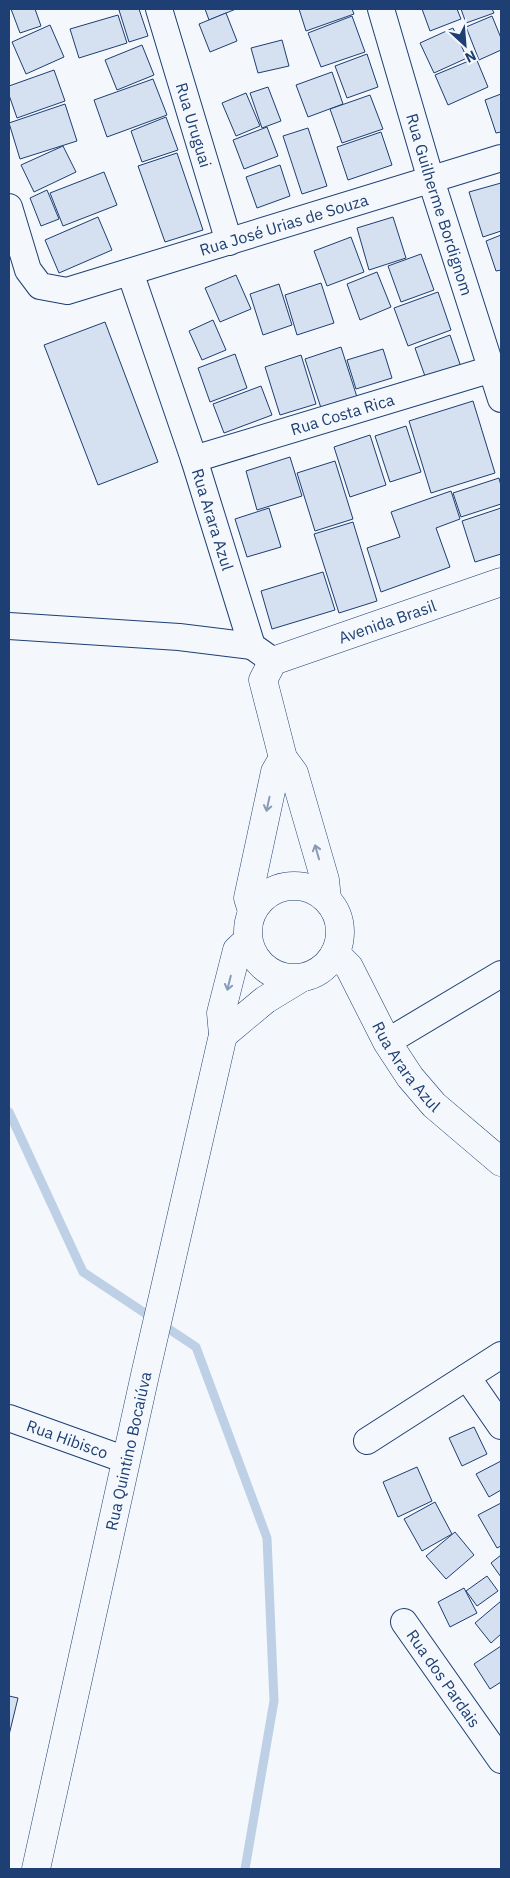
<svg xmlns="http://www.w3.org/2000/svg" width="510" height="1878" viewBox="0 0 510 1878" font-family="'IBM Plex Sans',sans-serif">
  <rect width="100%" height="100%" fill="#f4f7fb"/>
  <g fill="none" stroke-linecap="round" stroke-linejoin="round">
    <polyline stroke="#bed0e5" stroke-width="9" points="9,1112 83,1272 196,1347 267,1538 274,1701 245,1869"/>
  </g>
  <g fill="#d5e0f0" stroke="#1d3f73">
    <polygon points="11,9 35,9 41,26 20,33"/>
    <polygon points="122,9 139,9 148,36 129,42 119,10"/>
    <polygon points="205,9 236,9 209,20"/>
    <polygon points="299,9 352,9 354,14 306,31"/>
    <polygon points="422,9 457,9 461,19 430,31"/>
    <polygon points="461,9 492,9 494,13 466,23"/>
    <polygon points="226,13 237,41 210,52 199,24"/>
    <polygon points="118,15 127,43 79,58 70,29"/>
    <polygon points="352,16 365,52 321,67 308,33"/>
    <polygon points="492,16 501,38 501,50 479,60 466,27"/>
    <polygon points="50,25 64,57 26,74 12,42"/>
    <polygon points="453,28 467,58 434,73 420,43"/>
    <polygon points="282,40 289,66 258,73 251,48"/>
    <polygon points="142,45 154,75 117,90 105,60"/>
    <polygon points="367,54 378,87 347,98 335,66"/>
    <polygon points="476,58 488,87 448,105 435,75"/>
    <polygon points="54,70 65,101 17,118 9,95 9,86"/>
    <polygon points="332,72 343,104 308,117 296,85"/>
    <polygon points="153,79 167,115 107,137 94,100"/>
    <polygon points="268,87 281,121 262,128 250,93"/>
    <polygon points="246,93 260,126 236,136 222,103"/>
    <polygon points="501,94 501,132 496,133 485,100"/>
    <polygon points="370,95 383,129 342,143 330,109"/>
    <polygon points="65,104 77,141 20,159 9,123"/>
    <polygon points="166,117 178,150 142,162 131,131"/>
    <polygon points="267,127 278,156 244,169 233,140"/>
    <polygon points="308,128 327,186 302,194 283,136"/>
    <polygon points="381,132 392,165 348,180 337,147"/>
    <polygon points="63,146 76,172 34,192 21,165"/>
    <polygon points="177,153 203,230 165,242 138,166"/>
    <polygon points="280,165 290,196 257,208 246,177"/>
    <polygon points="104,172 117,205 63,226 50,193"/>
    <polygon points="501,183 501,231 483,237 469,192"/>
    <polygon points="47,190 59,219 41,226 30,198"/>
    <polygon points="98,217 112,250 59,273 45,240"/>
    <polygon points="393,217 406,258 369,270 357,228"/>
    <polygon points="501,235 501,270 496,271 486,241"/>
    <polygon points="351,237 364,272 327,286 314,251"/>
    <polygon points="421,254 434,290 401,302 388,266"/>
    <polygon points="377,272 391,307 360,320 347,284"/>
    <polygon points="236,275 251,309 220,322 205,288"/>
    <polygon points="321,283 334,323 297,335 285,295"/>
    <polygon points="279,284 292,325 263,335 250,294"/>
    <polygon points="438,292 451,330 408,346 394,308"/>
    <polygon points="213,320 226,350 202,360 189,331"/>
    <polygon points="105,322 158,462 98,485 44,345"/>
    <polygon points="450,335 461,367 426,379 415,348"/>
    <polygon points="341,347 357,397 321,408 305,359"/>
    <polygon points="383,349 392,378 356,389 347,360"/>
    <polygon points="235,354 247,388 210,402 198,368"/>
    <polygon points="301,355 316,404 280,415 265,367"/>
    <polygon points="261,386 272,415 224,433 213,404"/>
    <polygon points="473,401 495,473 431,493 409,421"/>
    <polygon points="406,426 421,472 390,482 375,436"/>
    <polygon points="370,435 386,485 350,497 334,447"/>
    <polygon points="290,457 302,496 257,510 246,471"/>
    <polygon points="335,461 353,519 315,531 297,473"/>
    <polygon points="499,478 501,486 501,504 461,517 453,493"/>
    <polygon points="451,491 460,519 436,528 450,567 381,592 367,548 400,537 391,512"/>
    <polygon points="269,508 281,547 247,557 235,519"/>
    <polygon points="501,508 501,554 475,562 462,521"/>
    <polygon points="353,522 377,601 339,613 314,534"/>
    <polygon points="323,572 335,610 272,629 261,591"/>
    <polygon points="474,1427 487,1454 462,1466 449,1438"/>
    <polygon points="501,1461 501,1490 489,1497 476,1474"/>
    <polygon points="417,1467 432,1501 398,1517 383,1482"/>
    <polygon points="435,1502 452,1534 422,1551 404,1519"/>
    <polygon points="501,1503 501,1546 497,1548 478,1515"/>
    <polygon points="455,1532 474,1555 446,1579 426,1556"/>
    <polygon points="501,1555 501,1577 491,1563"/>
    <polygon points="487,1576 498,1591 477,1606 466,1591"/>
    <polygon points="464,1588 477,1613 450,1627 438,1602"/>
    <polygon points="501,1601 501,1634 491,1643 475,1623"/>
    <polygon points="501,1646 501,1682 490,1689 474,1664"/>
    <polygon points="9,1696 18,1698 9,1735"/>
  </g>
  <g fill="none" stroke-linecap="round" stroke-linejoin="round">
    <g stroke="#1d3f73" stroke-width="28">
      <g id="street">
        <path id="s1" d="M 159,9 L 229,242"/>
        <path id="s2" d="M 381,9 L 431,180 L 501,399"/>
        <path id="s3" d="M 9,207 L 28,270 L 40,286 L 67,291 L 501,158"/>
        <path id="s4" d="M 130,272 L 194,459 L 252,646 L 273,661"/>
        <path id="s5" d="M 194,459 L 492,369"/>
        <polyline points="9,626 179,637 252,646"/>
        <polyline points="387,1042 501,974"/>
        <polyline points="467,1377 501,1426"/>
        <path id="s6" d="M 9,1418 L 126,1460"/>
        <polyline points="367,1441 501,1355"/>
        <path id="s7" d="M 404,1622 L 501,1760"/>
      </g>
    </g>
    <g stroke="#1d3f73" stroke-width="29">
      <g id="secondary">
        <circle cx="294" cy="932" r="46"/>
        <path id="s8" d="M 327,899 L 325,880 L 294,773 L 283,758 L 263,680 L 273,661 L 501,582"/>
        <polyline points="252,911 248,898 275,772 283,758"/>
        <path id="s9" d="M 335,953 L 349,967 L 387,1042 L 410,1077 L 434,1105 L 501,1162"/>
        <polyline points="223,1035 265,1000 301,978"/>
        <path id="s10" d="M 36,1869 L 145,1375 L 223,1035 L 221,1013 L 237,950 L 248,940"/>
      </g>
    </g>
    <use href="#street" stroke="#f4f7fb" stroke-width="26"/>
    <use href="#secondary" stroke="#f4f7fb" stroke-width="28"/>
  </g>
  <defs><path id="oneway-shaft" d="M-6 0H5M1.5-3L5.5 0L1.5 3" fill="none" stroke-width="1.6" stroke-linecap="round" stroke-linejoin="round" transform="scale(1.25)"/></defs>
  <g stroke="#889bb7">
    <use href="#oneway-shaft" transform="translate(268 804) rotate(102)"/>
    <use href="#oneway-shaft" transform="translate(317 852) rotate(-106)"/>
    <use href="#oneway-shaft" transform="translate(229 983) rotate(104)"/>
  </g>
  <g text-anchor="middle" stroke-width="4" stroke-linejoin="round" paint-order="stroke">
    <g font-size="16" fill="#1d3f73" stroke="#f4f7fb">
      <text dy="6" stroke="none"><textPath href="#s1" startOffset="121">Rua Uruguai</textPath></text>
      <text dy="6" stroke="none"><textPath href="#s2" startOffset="204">Rua Guilherme Bordignom</textPath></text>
      <text dy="6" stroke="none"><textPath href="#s3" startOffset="340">Rua José Urias de Souza</textPath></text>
      <text dy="6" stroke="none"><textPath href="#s5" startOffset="155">Rua Costa Rica</textPath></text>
      <text dy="6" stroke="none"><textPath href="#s4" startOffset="261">Rua Arara Azul</textPath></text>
      <text dy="6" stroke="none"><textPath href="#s8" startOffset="372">Avenida Brasil</textPath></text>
      <text dy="6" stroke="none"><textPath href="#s9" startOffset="135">Rua Arara Azul</textPath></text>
      <text dy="6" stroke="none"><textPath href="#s6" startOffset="62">Rua Hibisco</textPath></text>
      <text dy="6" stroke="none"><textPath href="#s10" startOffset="428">Rua Quintino Bocaiúva</textPath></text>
      <text dy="6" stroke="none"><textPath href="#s7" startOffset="69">Rua dos Pardais</textPath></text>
    </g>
  </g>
  <rect width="510" height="1878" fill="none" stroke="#1d3f73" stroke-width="20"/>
  <g transform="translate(465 45) rotate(154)" stroke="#f4f7fb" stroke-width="4" paint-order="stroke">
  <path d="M0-4L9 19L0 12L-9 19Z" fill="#1d3f73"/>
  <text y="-8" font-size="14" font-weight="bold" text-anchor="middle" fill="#1d3f73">N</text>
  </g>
</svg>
